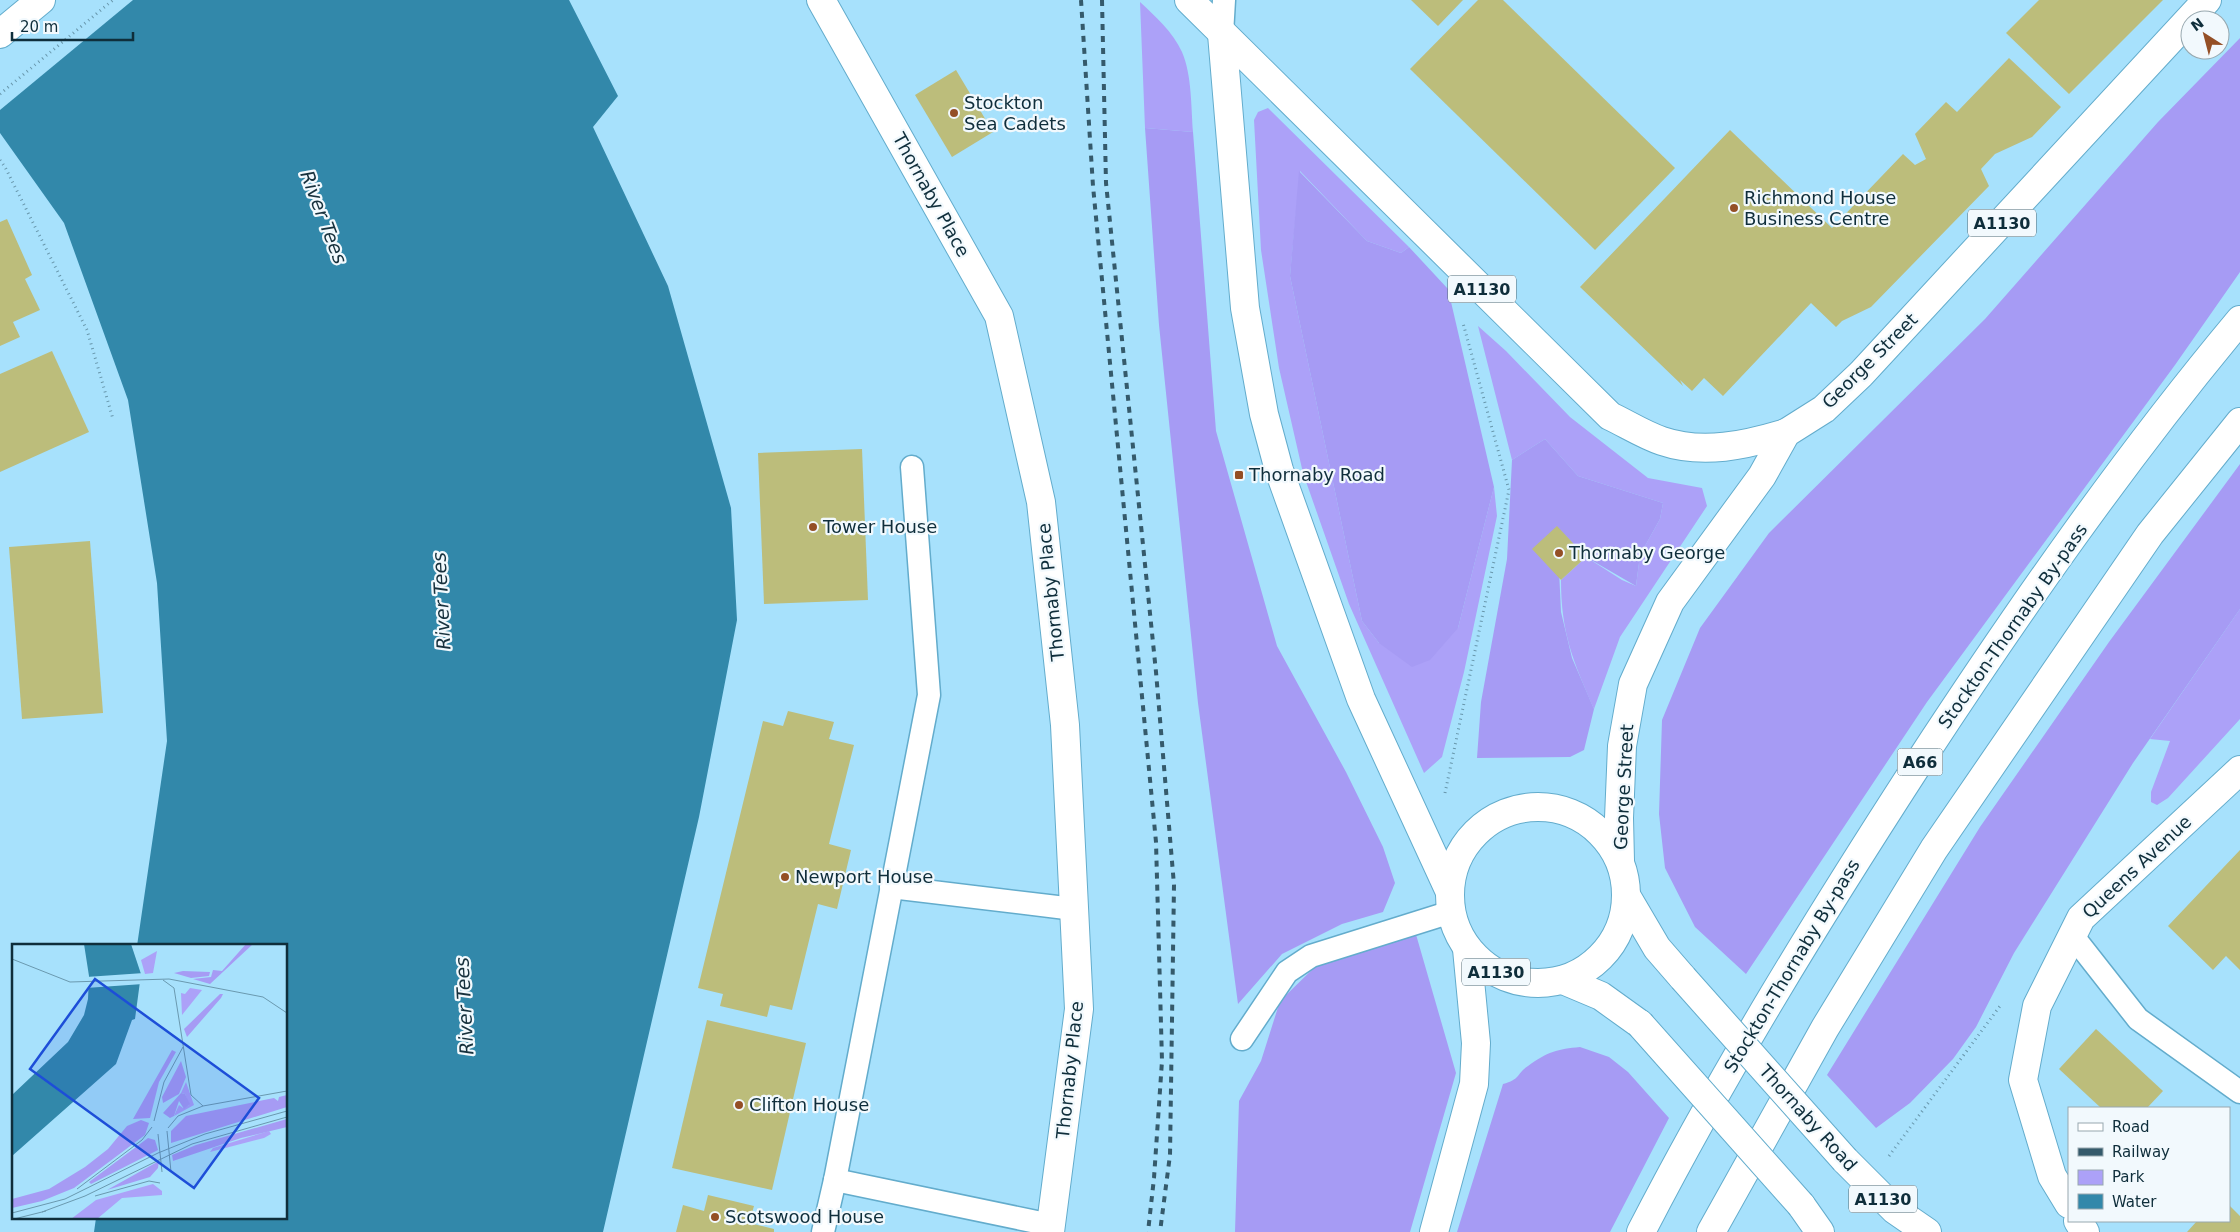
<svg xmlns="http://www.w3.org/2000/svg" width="2240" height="1232" viewBox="0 0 2240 1232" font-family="'DejaVu Sans',sans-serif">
  <rect width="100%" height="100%" fill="#a7e1fc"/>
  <g fill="#aca1f8">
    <path d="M 1140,2 C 1155,16 1173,32 1182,52 C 1192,75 1191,107 1193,132 L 1145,128 Z"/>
    <polygon points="1268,108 1409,247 1401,253 1367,241 1300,171 1290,276 1362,621 1379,643 1458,628 1494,487 1497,516 1464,672 1442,757 1424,773 1349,604 1303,473 1279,368 1261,250 1254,120 1258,112"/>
    <path d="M 1478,326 L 1506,351 L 1570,417 L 1648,478 L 1702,488 L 1707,506 L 1620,637 L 1594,709 C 1573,661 1561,633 1561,580 L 1586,557 L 1622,580 L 1636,586 L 1640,555 L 1660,519 L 1663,503 L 1578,476 L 1545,439 L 1512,460 Z"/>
    <polygon points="2240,609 2240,719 2168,798 2157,805 2151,802 2151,792 2170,741 2150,739"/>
  </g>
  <g fill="#a69bf4">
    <polygon points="2240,38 2240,272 2175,365 1927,702 1746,974 1695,927 1665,868 1659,814 1662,720 1700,628 1769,533 1985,319 2158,122"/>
    <polygon points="1145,128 1193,132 1216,431 1277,646 1346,772 1383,847 1395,883 1383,912 1342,924 1282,954 1238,1004 1198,703 1159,325"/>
    <polygon points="1299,171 1367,241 1401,253 1409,247 1448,289 1494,487 1458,628 1430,660 1412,667 1379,643 1362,621 1290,276"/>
    <polygon points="1545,439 1578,476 1663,503 1660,519 1640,555 1636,586 1586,557 1557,527 1561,612 1572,658 1594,709 1584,750 1570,757 1477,758 1481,702 1507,559 1512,460"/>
    <polygon points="2240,464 2240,609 2133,763 2014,953 1976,1027 1953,1059 1910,1103 1876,1128 1827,1075 1980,827 2109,642"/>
    <polygon points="1415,931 1456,1073 1410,1232 1235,1232 1239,1101 1261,1061 1280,1001 1321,961"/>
    <path d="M 1580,1047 L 1609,1057 L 1628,1072 L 1669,1118 L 1610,1232 L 1457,1232 L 1503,1084 C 1521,1079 1516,1074 1528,1066 C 1547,1052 1558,1049 1580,1047 Z"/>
  </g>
  <polygon fill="#3288aa" points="0,0 569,0 618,96 593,127 668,286 731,508 737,620 699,817 603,1232 94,1232 96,1218 286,1218 286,946 137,946 167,741 157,583 128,400 64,223 0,133"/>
  <polygon fill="#a7e1fc" points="0,0 133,0 0,110"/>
  <g fill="#bcbd7b">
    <polygon points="1411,0 1463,0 1438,26"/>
    <polygon points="1478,0 1503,0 1675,168 1595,250 1410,69"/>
    <polygon points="2039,0 2163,0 2069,94 2006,33"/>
    <polygon points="2009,58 2061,107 2032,137 1995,154 1981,169 1989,186 1871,307 1842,321 1836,327 1811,303 1723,396 1704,378 1692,391 1680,380 1683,386 1580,287 1730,130 1832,228 1903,154 1915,165 1926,159 1915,134 1946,102 1957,112"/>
    <polygon points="956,70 993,132 952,157 915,95"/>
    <polygon points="7,219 32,275 25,279 40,310 13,322 20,337 0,346 0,222"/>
    <polygon points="52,351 89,432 0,472 0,374"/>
    <polygon points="862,449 868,600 764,604 758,453"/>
    <polygon points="1557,526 1586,557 1561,580 1532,549"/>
    <polygon points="90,541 103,713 22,719 9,547"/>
    <polygon points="788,711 834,722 829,739 854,745 829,844 851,850 837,909 818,904 792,1010 770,1005 767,1017 720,1006 723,994 698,988 763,721 783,726"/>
    <polygon points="2240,850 2240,970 2226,956 2213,970 2168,926"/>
    <polygon points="707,1020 806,1043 772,1190 672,1168"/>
    <polygon points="2096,1029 2163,1091 2147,1108 2101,1108 2059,1069"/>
    <polygon points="708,1195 754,1206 749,1223 774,1229 774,1232 676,1232 683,1205 704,1211"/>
    <polygon points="2229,1205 2240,1216 2240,1232 2187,1232 2197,1221 2229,1221"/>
  </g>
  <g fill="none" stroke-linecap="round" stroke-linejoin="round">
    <g stroke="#63accc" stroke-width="25">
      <g id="lane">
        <polyline points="1222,34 1224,0"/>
        <polyline points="891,887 1074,909"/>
        <polyline points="2072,935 2138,1019 2240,1092"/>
        <polyline points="1242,1039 1287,972 1311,956 1451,912"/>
        <polyline points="835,1180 1051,1225"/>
        <polyline points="823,1232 835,1180 929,695 912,467"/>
      </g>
    </g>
    <g stroke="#63accc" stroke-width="30">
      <g id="street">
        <polyline points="821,0 999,316 1041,502 1065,725 1079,1009 1050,1232"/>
        <polyline points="2069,1204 2052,1176 2023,1080 2037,1006 2081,918 2240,770"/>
        <polyline points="2078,1221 2085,1232"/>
      </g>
    </g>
    <g stroke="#63accc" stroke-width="30">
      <g id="primary">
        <path d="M 1189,0 L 1610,416 C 1627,424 1644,435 1662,441 C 1703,455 1746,445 1786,433"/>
        <polyline points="0,34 41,0"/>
        <polyline points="1222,34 1245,308 1264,414 1279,470 1361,699 1449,890"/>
        <circle cx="1538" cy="895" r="88"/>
        <polyline points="1620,861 1619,818 1622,746 1633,684 1670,602 1762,476 1786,433 1824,409 1861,374 2207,0"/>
        <polyline points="1627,897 1657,948 1683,978"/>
        <polyline points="1563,980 1601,996 1640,1024"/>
        <polyline points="1845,1160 1895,1210 1927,1232"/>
        <polyline points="1801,1205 1820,1232"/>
      </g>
    </g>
    <g stroke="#63accc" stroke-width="30">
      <g id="highway">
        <polyline points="1434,1232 1474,1084 1476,1043 1467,949"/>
        <path d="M 1641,1232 C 1724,1071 1819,917 1918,764 C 2018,611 2123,460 2240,320"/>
        <polyline points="1711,1232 1825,1028 1934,849 2150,534 2240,422"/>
      </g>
    </g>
    <g stroke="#6897ac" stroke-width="3" stroke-dasharray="1 4" stroke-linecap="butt">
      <polyline points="0,94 113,0"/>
      <polyline points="0,160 5,167 87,330 113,419"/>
      <polyline points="1445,793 1509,490 1463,323"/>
      <polyline points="1889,1156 2000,1006"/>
    </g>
    <use href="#lane" stroke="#fff" stroke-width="22"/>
    <use href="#street" stroke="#fff" stroke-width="28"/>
    <use href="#primary" stroke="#fff" stroke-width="28"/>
    <use href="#highway" stroke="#fff" stroke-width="28"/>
    <g stroke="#355a6b" stroke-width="4" stroke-dasharray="6 6" stroke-linecap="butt">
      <polyline points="1081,0 1093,186 1156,842 1162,1061 1154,1178 1148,1232"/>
      <polyline points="1102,0 1106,183 1156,672 1174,885 1170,1155 1160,1232"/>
    </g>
    <g stroke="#63accc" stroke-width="30" stroke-linecap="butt">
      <g id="primary-bridge">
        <polyline points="1683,978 1845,1160"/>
        <polyline points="1640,1024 1801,1205"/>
      </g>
    </g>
    <use href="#primary-bridge" stroke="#fff" stroke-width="28"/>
  </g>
  <g fill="#944f26" stroke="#f2f9fd" stroke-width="2">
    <circle cx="954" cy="113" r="5"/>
    <circle cx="1734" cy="208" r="5"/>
    <rect x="1234" y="470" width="10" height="10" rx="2.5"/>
    <circle cx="813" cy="527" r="5"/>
    <circle cx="1559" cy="553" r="5"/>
    <circle cx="785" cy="877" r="5"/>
    <circle cx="739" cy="1105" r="5"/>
    <circle cx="715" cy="1217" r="5"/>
  </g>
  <g text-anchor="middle" stroke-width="4.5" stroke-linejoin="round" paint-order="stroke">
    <g fill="#f2f9fd" stroke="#536b75" stroke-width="1">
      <rect x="1968" y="209.5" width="68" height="27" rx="4"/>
      <rect x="1448" y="275.5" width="68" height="27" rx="4"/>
      <rect x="1897.5" y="748.5" width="45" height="27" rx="4"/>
      <rect x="1462" y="958.5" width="68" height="27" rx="4"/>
      <rect x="1849" y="1185.5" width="68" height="27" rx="4"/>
    </g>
    <g font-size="16" font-weight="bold" fill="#0f2e3b">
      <text x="2002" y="229">A1130</text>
      <text x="1482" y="295">A1130</text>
      <text x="1920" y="768">A66</text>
      <text x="1496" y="978">A1130</text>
      <text x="1883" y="1205">A1130</text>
    </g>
    <g font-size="18" fill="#0f2e3b" stroke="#f2f9fd" text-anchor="start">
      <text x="964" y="109">Stockton<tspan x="964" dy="21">Sea Cadets</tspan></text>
      <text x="1744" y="204">Richmond House<tspan x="1744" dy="21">Business Centre</tspan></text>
      <text x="1249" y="481">Thornaby Road</text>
      <text x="823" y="533">Tower House</text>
      <text x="1569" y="559">Thornaby George</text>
      <text x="795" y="883">Newport House</text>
      <text x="749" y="1111">Clifton House</text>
      <text x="725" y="1223">Scotswood House</text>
    </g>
    <g font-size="18" fill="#0f2e3b" stroke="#f2f9fd">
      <text transform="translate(931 195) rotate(61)" y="6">Thornaby Place</text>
      <text transform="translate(1870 361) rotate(-45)" y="6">George Street</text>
      <text transform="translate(1051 592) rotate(-96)" y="6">Thornaby Place</text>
      <text transform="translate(2013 626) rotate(-55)" y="6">Stockton-Thornaby By-pass</text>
      <text transform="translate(1624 787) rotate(-87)" y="6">George Street</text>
      <text transform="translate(2137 867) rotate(-43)" y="6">Queens Avenue</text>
      <text transform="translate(1792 966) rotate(-59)" y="6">Stockton-Thornaby By-pass</text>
      <text transform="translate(1070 1070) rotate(-84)" y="6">Thornaby Place</text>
      <text transform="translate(1808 1118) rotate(48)" y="6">Thornaby Road</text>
    </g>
    <g font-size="19" font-style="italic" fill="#17313d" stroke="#f2f9fd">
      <text transform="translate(324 217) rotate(69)" y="7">River Tees</text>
      <text transform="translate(441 601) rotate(-93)" y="7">River Tees</text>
      <text transform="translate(464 1006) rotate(-93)" y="7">River Tees</text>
    </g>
  </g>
  <g transform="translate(12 944)">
    <rect width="275" height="275" fill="#a7e1fc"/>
    <path d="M 145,7 L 141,29 L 133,30 L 129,16 ZM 178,44 L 190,46 L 170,71 L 169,49 L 173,50 ZM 174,138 L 182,161 L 162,172 L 167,161 L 171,164 L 177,161 L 173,150 L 169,149 ZM 257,187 L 259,190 L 252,194 L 198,208 L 201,204 ZM 141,240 L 150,247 L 150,251 L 110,254 L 85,275 L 59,275 L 84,256 Z" fill="#aca1f8"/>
    <path d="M 234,0 L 241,0 L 198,40 L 181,35 L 199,33 L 201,26 L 210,27 ZM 171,27 L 198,28 L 197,32 L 179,34 L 162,29 ZM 208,50 L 211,50 L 209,54 L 175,93 L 172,85 ZM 160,106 L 164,108 L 147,138 L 138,174 L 121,175 ZM 169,117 L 174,133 L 167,150 L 151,159 L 150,153 ZM 169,149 L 173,150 L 178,160 L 172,165 L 167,157 L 162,172 L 158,174 L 151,169 ZM 275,151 L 275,163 L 159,199 L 159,187 L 174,172 L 262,154 L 266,157 L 267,153 ZM 275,175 L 275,183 L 229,194 L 161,217 L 160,211 L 184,201 ZM 129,176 L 137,179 L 133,191 L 62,244 L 30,257 L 0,264 L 0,255 L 37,245 L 73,223 L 96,205 L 115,182 ZM 136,194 L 143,196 L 146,206 L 79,240 L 77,238 ZM 147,217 L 146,224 L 138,233 L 95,246 Z" fill="#a69bf4"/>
    <path d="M 72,0 L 119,0 L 129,30 L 123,75 L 120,76 L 104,120 L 0,212 L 0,151 L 56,98 L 72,71 L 76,55 L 77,32 Z" fill="#3288aa"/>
    <path d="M 132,29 L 131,40 L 74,44 L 74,33 Z" fill="#a7e1fc"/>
    <path fill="none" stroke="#6a99af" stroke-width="1" d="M 0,15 L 58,38 L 157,35 L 251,53 L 275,69M 151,36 L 162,44 L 179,151 L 191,162M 142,177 L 152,138 L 171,103M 156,184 L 166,172 L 191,162 L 275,147M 155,187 L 159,228M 146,190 L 150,228M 65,245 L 130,196 L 140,183M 83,252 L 137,237 L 148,239M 30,268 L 73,252 L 180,200 L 275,173M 0,269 L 53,255 L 146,209 L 193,190 L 275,167M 2,275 L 34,267"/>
    <path fill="#1d4ed8" fill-opacity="0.15" stroke="#1d4ed8" stroke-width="2.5" d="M 83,35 L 247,154 L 182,244 L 18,125 Z"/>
    <rect width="275" height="275" fill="none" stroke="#0f2e3b" stroke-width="2.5"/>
  </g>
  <rect x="2068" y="1107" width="162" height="115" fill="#f2f9fd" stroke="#97a8af"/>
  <rect x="2078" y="1123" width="25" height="8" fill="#ffffff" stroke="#97a8af"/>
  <text x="2112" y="1132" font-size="15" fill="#0f2e3b">Road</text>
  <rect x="2078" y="1148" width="25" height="8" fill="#355a6b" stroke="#97a8af"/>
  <text x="2112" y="1157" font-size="15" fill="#0f2e3b">Railway</text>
  <rect x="2078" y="1170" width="25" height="15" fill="#aca1f8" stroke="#97a8af"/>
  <text x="2112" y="1182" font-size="15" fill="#0f2e3b">Park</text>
  <rect x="2078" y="1194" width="25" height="15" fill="#3288aa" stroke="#97a8af"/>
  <text x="2112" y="1207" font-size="15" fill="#0f2e3b">Water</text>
  <g transform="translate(2205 35) rotate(324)"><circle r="24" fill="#f2f9fd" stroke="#97a8af"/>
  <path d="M0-4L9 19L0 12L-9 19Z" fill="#944f26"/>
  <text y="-8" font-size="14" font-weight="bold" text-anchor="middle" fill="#0f2e3b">N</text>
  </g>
  <path d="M12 32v8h121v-8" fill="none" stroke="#0f2e3b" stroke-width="2.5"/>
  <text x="20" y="32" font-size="15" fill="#0f2e3b" stroke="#f2f9fd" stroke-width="4" paint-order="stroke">20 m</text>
</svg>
